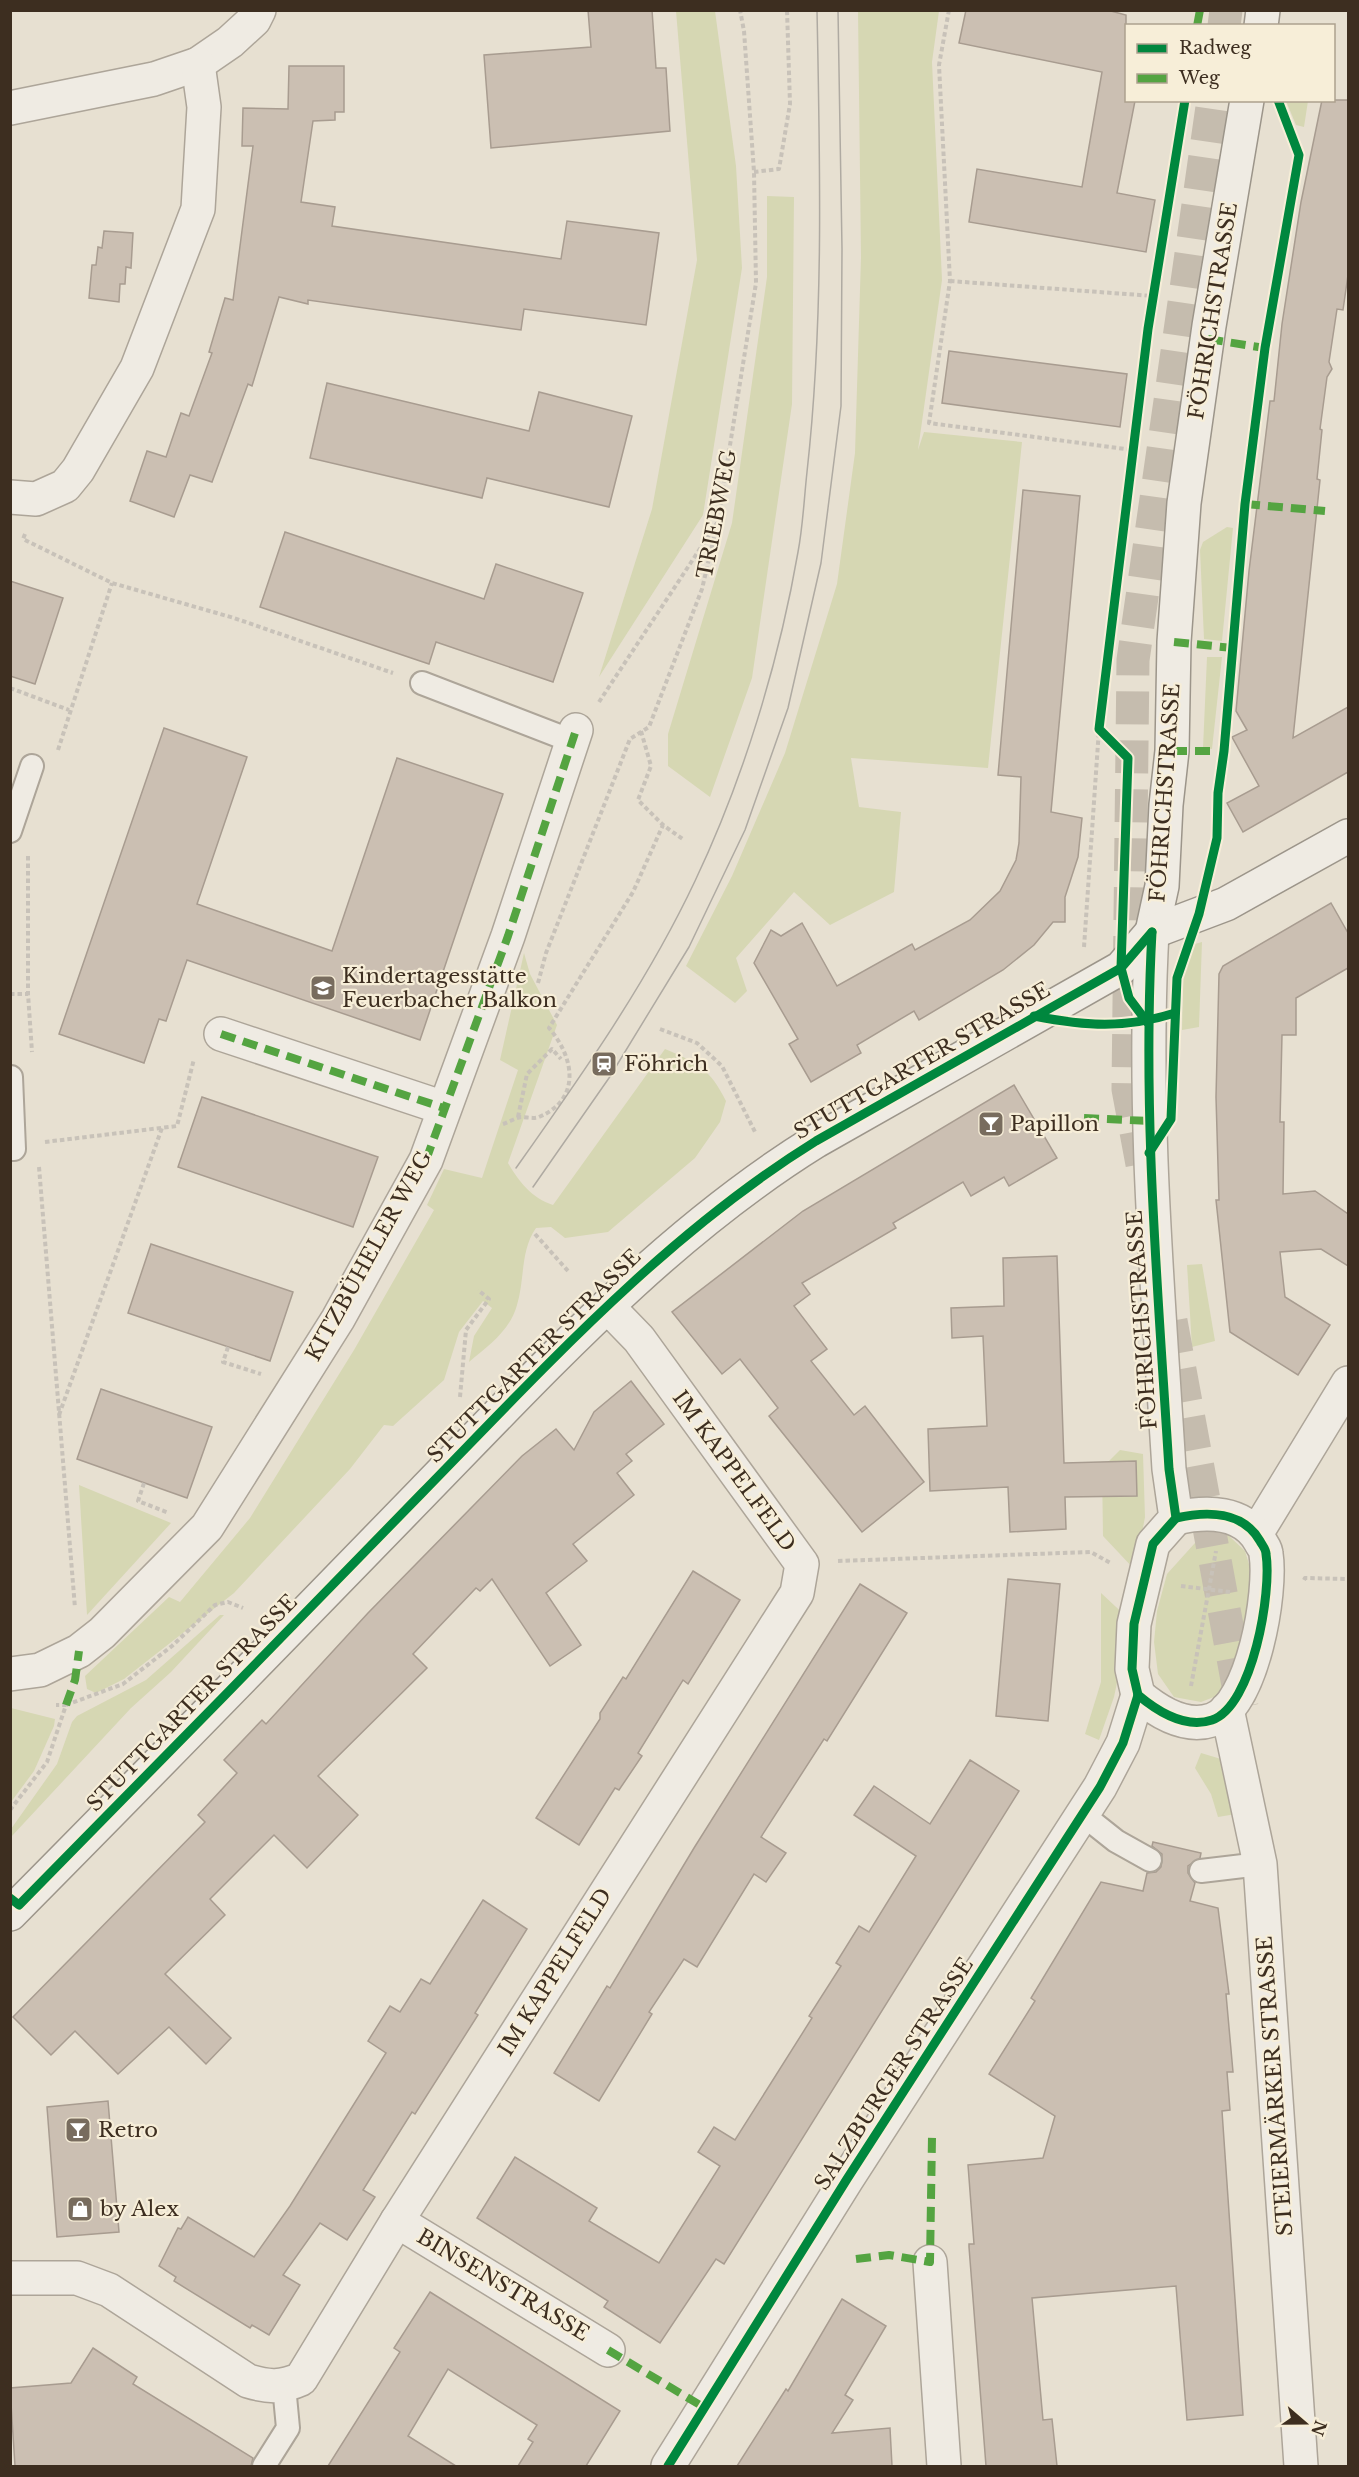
<svg xmlns="http://www.w3.org/2000/svg" width="1359" height="2477" viewBox="0 0 1359 2477" font-family="'Libre Baskerville',serif">
  <rect width="100%" height="100%" fill="#e7e0d1"/>
  <g fill="#d6d7b3">
    <polygon points="676,11 715,11 736,166 742,268 703,515 599,677 652,509 697,260"/>
    <polygon points="858,11 939,11 932,62 942,280 918,450 924,432 1022,442 988,768 851,758 859,807 901,812 894,892 830,925 794,892 736,958 747,991 735,1003 686,966 732,876 785,753 837,584 855,453 861,257"/>
    <polygon points="1286,101 1308,101 1304,127 1296,125"/>
    <polygon points="767,196 794,197 792,404 752,678 710,797 668,766 668,734 732,523 767,277"/>
    <polygon points="1227,527 1233,528 1222,641 1204,639 1200,550 1203,542"/>
    <polygon points="1207,657 1222,657 1212,749 1203,748"/>
    <polygon points="1202,942 1199,1027 1182,1030 1183,976 1195,944"/>
    <path d="M 524,953 L 530,974 L 557,1025 L 508,1163 C 519,1182 532,1198 553,1205 L 665,1049 C 698,1063 710,1069 726,1101 L 720,1122 L 695,1158 L 608,1232 L 565,1238 L 551,1227 L 536,1228 C 520,1251 525,1279 517,1305 C 510,1331 488,1346 469,1362 L 474,1336 L 492,1308 L 483,1301 L 459,1332 L 444,1380 L 393,1426 L 384,1425 L 350,1469 L 234,1593 L 124,1679 L 96,1693 L 87,1689 L 85,1676 L 169,1597 L 180,1602 L 250,1518 L 354,1350 L 434,1210 L 427,1205 L 444,1169 L 482,1178 L 518,1070 L 500,1060 Z"/>
    <polygon points="1202,1264 1215,1341 1192,1347 1187,1265"/>
    <polygon points="1120,1450 1143,1454 1145,1517 1135,1570 1103,1536 1102,1468"/>
    <polygon points="79,1485 171,1523 87,1615"/>
    <polygon points="1204,1533 1228,1535 1245,1551 1255,1584 1254,1612 1227,1692 1201,1702 1174,1697 1158,1674 1154,1642 1157,1611 1167,1574"/>
    <polygon points="1101,1593 1130,1620 1114,1697 1099,1740 1085,1734 1101,1682"/>
    <polygon points="220,1615 224,1615 171,1672 131,1708 11,1837 11,1829 57,1764 72,1722 77,1716 146,1680"/>
    <polygon points="11,1708 55,1719 54,1726 34,1771 11,1802"/>
    <polygon points="1201,1753 1221,1759 1242,1813 1218,1817 1211,1794 1195,1768"/>
  </g>
  <g fill="#cbbfb2" stroke="#a89c90" stroke-width="1.5">
    <polygon points="588,10 652,10 656,68 666,68 670,131 491,148 484,55 591,47"/>
    <polygon points="966,10 1107,10 1126,15 1126,100 1135,101 1117,193 1155,200 1146,252 969,222 977,169 1082,187 1102,72 959,43"/>
    <polygon points="289,66 344,66 344,112 335,112 335,120 313,121 301,202 335,207 332,226 561,259 567,221 659,233 646,325 524,309 521,330 308,300 308,304 279,297 252,386 248,384 212,482 190,475 174,517 130,501 147,451 166,457 181,413 189,416 212,353 209,352 225,298 233,300 253,146 242,146 243,108 288,109"/>
    <polygon points="1322,100 1348,100 1348,275 1343,310 1337,309 1329,362 1332,369 1327,377 1320,429 1322,430 1317,479 1320,480 1293,738 1348,707 1348,772 1243,832 1227,803 1259,786 1232,737 1247,730 1236,711 1249,571 1270,401 1274,401 1282,324 1301,202"/>
    <polygon points="104,231 133,233 131,268 126,267 125,284 120,284 119,302 89,298 92,265 96,265 98,247 102,248"/>
    <polygon points="949,351 1127,374 1120,427 942,403"/>
    <polygon points="327,383 529,431 539,392 632,416 609,507 487,478 482,498 310,458"/>
    <polygon points="1023,490 1080,496 1051,812 1082,818 1078,857 1065,897 1065,922 1053,922 1034,945 1003,970 919,1020 914,1011 857,1045 861,1053 811,1082 789,1044 798,1039 754,963 771,930 781,936 802,923 837,986 912,944 915,950 970,920 1000,891 1016,860 1019,843 1021,777 998,775"/>
    <polygon points="285,532 484,599 496,564 583,593 553,682 436,642 429,664 260,607"/>
    <polygon points="10,581 63,598 35,684 10,676"/>
    <polygon points="164,728 247,757 197,904 332,951 397,758 503,794 420,1040 187,960 166,1021 159,1019 144,1063 59,1034"/>
    <polygon points="1331,903 1348,933 1348,968 1296,998 1296,1035 1282,1035 1280,1122 1284,1122 1283,1194 1315,1191 1348,1214 1348,1266 1321,1249 1280,1252 1285,1297 1330,1325 1298,1375 1230,1332 1216,1200 1219,1200 1216,1097 1219,974 1223,966"/>
    <polygon points="1014,1085 1057,1158 1009,1186 1004,1177 971,1196 963,1182 893,1223 896,1228 802,1283 810,1294 794,1306 827,1349 811,1361 854,1415 865,1406 924,1482 862,1532 769,1416 778,1408 740,1359 722,1374 672,1312 803,1211"/>
    <polygon points="202,1097 378,1157 353,1227 178,1167"/>
    <polygon points="151,1244 293,1292 270,1361 128,1313"/>
    <polygon points="1057,1256 1064,1463 1136,1461 1137,1496 1065,1497 1066,1529 1010,1532 1008,1487 930,1491 928,1429 987,1426 983,1336 952,1338 951,1308 1004,1306 1003,1258"/>
    <polygon points="631,1381 664,1424 626,1454 632,1461 617,1473 634,1495 573,1544 587,1561 546,1593 581,1645 550,1666 492,1579 480,1591 476,1588 413,1654 427,1668 318,1776 358,1815 307,1868 274,1835 210,1899 225,1915 165,1974 231,2038 206,2064 169,2027 118,2074 75,2031 51,2055 13,2017 205,1822 198,1815 237,1773 224,1760 262,1720 266,1724 368,1613 522,1456 556,1429 574,1450 594,1412"/>
    <polygon points="101,1389 212,1427 187,1498 77,1459"/>
    <polygon points="693,1571 740,1600 688,1684 683,1680 638,1753 642,1756 619,1790 615,1788 579,1845 536,1818 600,1719 600,1713 623,1677 626,1679"/>
    <polygon points="1008,1579 1060,1584 1048,1721 996,1716"/>
    <polygon points="860,1584 907,1613 827,1741 824,1739 761,1837 786,1853 766,1882 754,1874 697,1967 684,1959 649,2012 652,2014 599,2101 554,2073 607,1986 610,1988 694,1848"/>
    <polygon points="970,1760 1019,1791 724,2264 716,2259 660,2343 604,2307 608,2301 477,2218 515,2157 597,2208 589,2221 659,2263 720,2166 698,2152 714,2127 735,2140 812,2018 809,2016 841,1966 836,1963 859,1926 869,1932 916,1856 854,1815 874,1786 930,1824"/>
    <polygon points="1153,1842 1201,1853 1200,1858 1188,1866 1188,1873 1195,1883 1190,1901 1218,1908 1229,1994 1226,1994 1233,2072 1227,2072 1230,2110 1222,2111 1243,2415 1187,2420 1176,2286 1032,2298 1043,2420 1052,2419 1057,2466 986,2466 969,2247 969,2244 974,2244 968,2165 1043,2158 1055,2116 989,2074 1035,2001 1031,1998 1101,1882 1143,1891 1147,1873 1156,1872 1161,1867 1162,1854 1152,1846"/>
    <polygon points="483,1900 527,1929 475,2013 478,2015 415,2114 412,2112 363,2190 375,2197 347,2240 320,2223 283,2275 300,2285 269,2335 252,2325 250,2328 174,2281 176,2277 159,2266 178,2228 181,2229 188,2217 254,2257 290,2206 386,2053 368,2041 390,2006 400,2012 421,1979 430,1984"/>
    <polygon points="108,2101 119,2232 57,2237 47,2107"/>
    <polygon points="430,2292 620,2411 586,2466 518,2466 533,2442 528,2439 537,2425 448,2369 408,2436 456,2466 328,2466 400,2352 394,2348"/>
    <polygon points="842,2299 886,2326 845,2395 853,2400 832,2433 890,2428 892,2466 737,2466 786,2389 788,2391"/>
    <polygon points="93,2348 137,2377 133,2384 253,2458 251,2466 15,2466 10,2388 71,2383"/>
  </g>
  <g fill="none" stroke-linecap="round" stroke-linejoin="round">
    <g stroke="#c5bcae" stroke-width="33" stroke-dasharray="33 16" stroke-linecap="butt">
      <polyline points="1224,26 1226,10"/>
      <polyline points="1142,1164 1128,1089 1133,660 1213,100"/>
      <polyline points="1171,1321 1242,1707"/>
    </g>
    <g stroke="#ada599" stroke-width="26">
      <g id="lane">
        <polyline points="422,683 572,741"/>
        <polyline points="10,831 32,766"/>
        <polyline points="10,1149 14,1149 11,1077"/>
        <polyline points="1082,1814 1116,1841 1150,1860"/>
        <polyline points="1201,1871 1260,1864"/>
        <polyline points="264,2466 288,2428 284,2386"/>
      </g>
    </g>
    <g stroke="#ada599" stroke-width="36">
      <g id="street">
        <polyline points="10,108 154,79 198,64 230,42 254,20 259,10"/>
        <polyline points="10,497 36,499 65,486 78,470 137,368 198,209 204,107 198,64"/>
        <polyline points="221,1034 444,1108"/>
        <polyline points="1256,1534 1348,1383"/>
        <polyline points="10,1674 40,1670 79,1651 102,1633 207,1527 338,1319 426,1160 508,936 576,730"/>
        <path d="M 1138,1695 L 1132,1669 L 1134,1624 L 1153,1544 L 1176,1518 L 1169,1469 C 1158,1290 1142,1111 1152,932"/>
        <path d="M 1138,1695 C 1157,1711 1185,1729 1212,1720 C 1253,1706 1272,1591 1266,1554 C 1266,1549 1262,1545 1260,1541 C 1243,1511 1207,1511 1176,1518"/>
        <polyline points="1227,1709 1260,1864 1301,2466"/>
        <polyline points="397,2221 608,2350"/>
        <polyline points="930,2262 944,2466"/>
        <path d="M 10,2278 L 77,2278 L 109,2290 L 248,2381 C 268,2387 281,2388 301,2379 L 397,2221 L 797,1593 L 802,1564 L 639,1339 L 607,1306"/>
        <polyline points="668,2466 847,2179 1100,1787 1123,1743 1138,1695"/>
      </g>
    </g>
    <g stroke="#9c958a" stroke-width="36">
      <g id="secondary">
        <polyline points="1261,26 1263,10"/>
        <polyline points="1152,932 1162,886 1166,805 1172,751 1174,642 1184,503 1209,326 1247,100"/>
        <path d="M 10,1914 C 149,1774 286,1633 423,1492 C 546,1366 666,1234 816,1141 L 1121,968 L 1152,932 L 1226,904 L 1348,836"/>
      </g>
    </g>
    <g stroke="#c8c2b9" stroke-width="4" stroke-dasharray="4.5 3" stroke-linecap="butt">
      <polyline points="949,10 939,65 950,281 929,423 1133,450"/>
      <polyline points="754,172 779,169 790,104 787,10"/>
      <polyline points="950,281 1153,296"/>
      <polyline points="25,534 23,539 112,583 234,618 393,673"/>
      <polyline points="10,688 69,710"/>
      <polyline points="599,702 717,523"/>
      <polyline points="641,731 651,766 638,800 663,825"/>
      <polyline points="58,750 112,583"/>
      <polyline points="28,856 28,994 32,1052"/>
      <polyline points="1084,947 1099,729"/>
      <polyline points="538,983 546,953 630,739 649,727 702,589 718,520 756,283 754,172 744,31 740,10"/>
      <polyline points="10,994 28,994"/>
      <polyline points="660,1029 697,1043 722,1066 755,1132"/>
      <polyline points="518,1117 527,1074 552,1049 561,1059"/>
      <path d="M 503,1124 C 509,1122 515,1118 521,1117 C 527,1117 533,1119 539,1117 C 582,1099 574,1057 549,1028 L 633,892 L 663,825 L 684,840"/>
      <polyline points="45,1142 177,1126 194,1059"/>
      <polyline points="39,1167 75,1608"/>
      <polyline points="535,1234 568,1271"/>
      <polyline points="228,1347 223,1362 261,1374"/>
      <polyline points="460,1397 466,1330 489,1299 478,1290"/>
      <polyline points="59,1415 162,1128"/>
      <polyline points="144,1483 138,1501 169,1513"/>
      <polyline points="838,1561 1091,1552 1112,1564"/>
      <polyline points="1304,1580 1305,1578 1348,1579"/>
      <polyline points="1181,1586 1230,1592"/>
      <polyline points="1191,1686 1216,1551"/>
      <polyline points="66,1705 123,1684 172,1646 215,1605 228,1602 243,1608"/>
      <polyline points="10,1810 47,1762 66,1705 56,1705"/>
    </g>
    <use href="#lane" stroke="#efebe3" stroke-width="22"/>
    <use href="#street" stroke="#efebe3" stroke-width="33"/>
    <use href="#secondary" stroke="#efebe3" stroke-width="33"/>
    <g stroke="#afaaa2" stroke-width="1.5">
      <path d="M 516,1168 C 581,1076 647,983 695,881 C 743,780 779,662 798,552 C 803,526 804,499 807,472 C 824,319 820,164 817,10"/>
      <polyline points="533,1187 609,1078 689,947 745,830 788,708 821,563 841,406 842,249 838,10"/>
    </g>
    <g stroke="#54a441" stroke-width="8" stroke-dasharray="15 8" stroke-linecap="butt">
      <polyline points="1197,26 1200,10"/>
      <polyline points="1208,339 1265,348"/>
      <polyline points="1245,504 1325,511"/>
      <polyline points="1174,642 1233,648"/>
      <polyline points="1172,751 1224,751"/>
      <polyline points="221,1034 444,1108"/>
      <polyline points="1084,1118 1149,1121"/>
      <polyline points="426,1160 508,936 576,730"/>
      <polyline points="66,1705 75,1680 79,1651"/>
      <polyline points="856,2259 889,2255 930,2262 932,2137"/>
      <polyline points="608,2350 705,2408"/>
    </g>
    <g stroke="#f7eed8" stroke-width="13">
      <g id="cycleway">
        <path d="M 1034,1016 C 1086,1026 1124,1029 1175,1013"/>
        <polyline points="1147,1022 1129,998 1121,968 1128,758 1099,729 1148,329 1185,100"/>
        <polyline points="1149,1153 1171,1119 1177,978 1199,914 1217,838 1218,793 1224,751 1245,504 1265,348 1299,155 1278,100"/>
        <path d="M 1138,1695 L 1132,1669 L 1134,1624 L 1153,1544 L 1176,1518 L 1169,1469 C 1158,1290 1142,1111 1152,932"/>
        <path d="M 1138,1695 C 1157,1711 1185,1729 1212,1720 C 1253,1706 1272,1591 1266,1554 C 1266,1549 1262,1545 1260,1541 C 1243,1511 1207,1511 1176,1518"/>
        <path d="M 10,1898 L 19,1905 C 154,1768 289,1630 423,1492 C 546,1366 666,1234 816,1141 L 1121,968 L 1152,932"/>
        <polyline points="668,2466 847,2179 1100,1787 1123,1743 1138,1695"/>
      </g>
    </g>
    <use href="#cycleway" stroke="#00873e" stroke-width="9"/>
  </g>
  <defs>
    <g id="school-square" transform="scale(1.35)"><rect x="-9" y="-9" width="18" height="18" rx="4" fill="#786c5e" stroke="#f7eed8"/><path d="M0-5L7-2L0 1L-7-2ZM-4 1L0 2.5L4 1V4Q0 6-4 4Z" fill="#fff"/></g>
    <g id="station-square" transform="scale(1.35)"><rect x="-9" y="-9" width="18" height="18" rx="4" fill="#786c5e" stroke="#f7eed8"/><path d="M-3-6H3Q5-6 5-4V2Q5 4 3 4L4.5 6H3L1.5 4h-3L-3 6H-4.5L-3 4Q-5 4-5 2V-4Q-5-6-3-6ZM-3.5-4v3h7v-3ZM-3.5 1v1.5H-2V1ZM2 1v1.5H3.5V1Z" fill="#fff"/></g>
    <g id="bar-square" transform="scale(1.35)"><rect x="-9" y="-9" width="18" height="18" rx="4" fill="#786c5e" stroke="#f7eed8"/><path d="M-6-5H6L.8 .8V4.5H3.5V6h-7V4.5H-.8V.8Z" fill="#fff"/></g>
    <g id="shop-square" transform="scale(1.35)"><rect x="-9" y="-9" width="18" height="18" rx="4" fill="#786c5e" stroke="#f7eed8"/><path d="M-5-2.5h2.3a2.7 3.5 0 0 1 5.4 0H5L5.5 6h-11ZM-1.5-2.5h3a1.5 2.3 0 0 0-3 0Z" fill="#fff"/></g>
  </defs>
  <g fill-rule="evenodd">
    <use href="#school-square" x="323" y="988"/>
    <use href="#station-square" x="604" y="1064"/>
    <use href="#bar-square" x="991" y="1124"/>
    <use href="#bar-square" x="78" y="2130"/>
    <use href="#shop-square" x="80" y="2209"/>
  </g>
  <g text-anchor="middle" stroke-width="4.5" stroke-linejoin="round" paint-order="stroke">
    <g font-size="21" fill="#3d2e20" stroke="#f7eed8">
      <text transform="translate(1213 311) rotate(-81)" y="7">FÖHRICHSTRASSE</text>
      <text transform="translate(717 514) rotate(-79)" y="7">TRIEBWEG</text>
      <text transform="translate(1165 793) rotate(-86)" y="7">FÖHRICHSTRASSE</text>
      <text transform="translate(922 1061) rotate(-30)" y="7">STUTTGARTER STRASSE</text>
      <text transform="translate(369 1256) rotate(-61)" y="7">KITZBÜHELER WEG</text>
      <text transform="translate(1142 1320) rotate(-94)" y="7">FÖHRICHSTRASSE</text>
      <text transform="translate(534 1356) rotate(-45)" y="7">STUTTGARTER STRASSE</text>
      <text transform="translate(734 1471) rotate(54)" y="7">IM KAPPELFELD</text>
      <text transform="translate(192 1703) rotate(-46)" y="7">STUTTGARTER STRASSE</text>
      <text transform="translate(555 1972) rotate(-58)" y="7">IM KAPPELFELD</text>
      <text transform="translate(894 2074) rotate(-57)" y="7">SALZBURGER STRASSE</text>
      <text transform="translate(1275 2086) rotate(-94)" y="7">STEIERMÄRKER STRASSE</text>
      <text transform="translate(503 2285) rotate(31)" y="7">BINSENSTRASSE</text>
    </g>
    <g font-size="21" fill="#3d2e20" stroke="#f7eed8" text-anchor="start">
      <text x="342" y="983">Kindertagesstätte<tspan x="342" dy="24">Feuerbacher Balkon</tspan></text>
      <text x="624" y="1071">Föhrich</text>
      <text x="1010" y="1131">Papillon</text>
      <text x="98" y="2137">Retro</text>
      <text x="100" y="2216">by Alex</text>
    </g>
  </g>
  <rect width="1359" height="2477" fill="none" stroke="#3d2e20" stroke-width="24"/>
  <rect x="1125" y="24" width="210" height="78" fill="#f7eed8" stroke="#ada18e" stroke-width="1.5"/>
  <rect x="1137" y="44" width="30" height="9" fill="#00873e" stroke="#ada18e" stroke-width="1.5"/>
  <text x="1179" y="54" font-size="18" fill="#3d2e20">Radweg</text>
  <rect x="1137" y="74" width="30" height="9" fill="#54a441" stroke="#ada18e" stroke-width="1.5"/>
  <text x="1179" y="84" font-size="18" fill="#3d2e20">Weg</text>
  <g transform="translate(1305 2423) rotate(110)" stroke="#f7eed8" stroke-width="4.5" paint-order="stroke">
  <path d="M0-4.5L10 22L0 15L-10 22Z" fill="#3d2e20"/>
  <text y="-9" font-size="16" font-weight="bold" text-anchor="middle" fill="#3d2e20">N</text>
  </g>
</svg>
